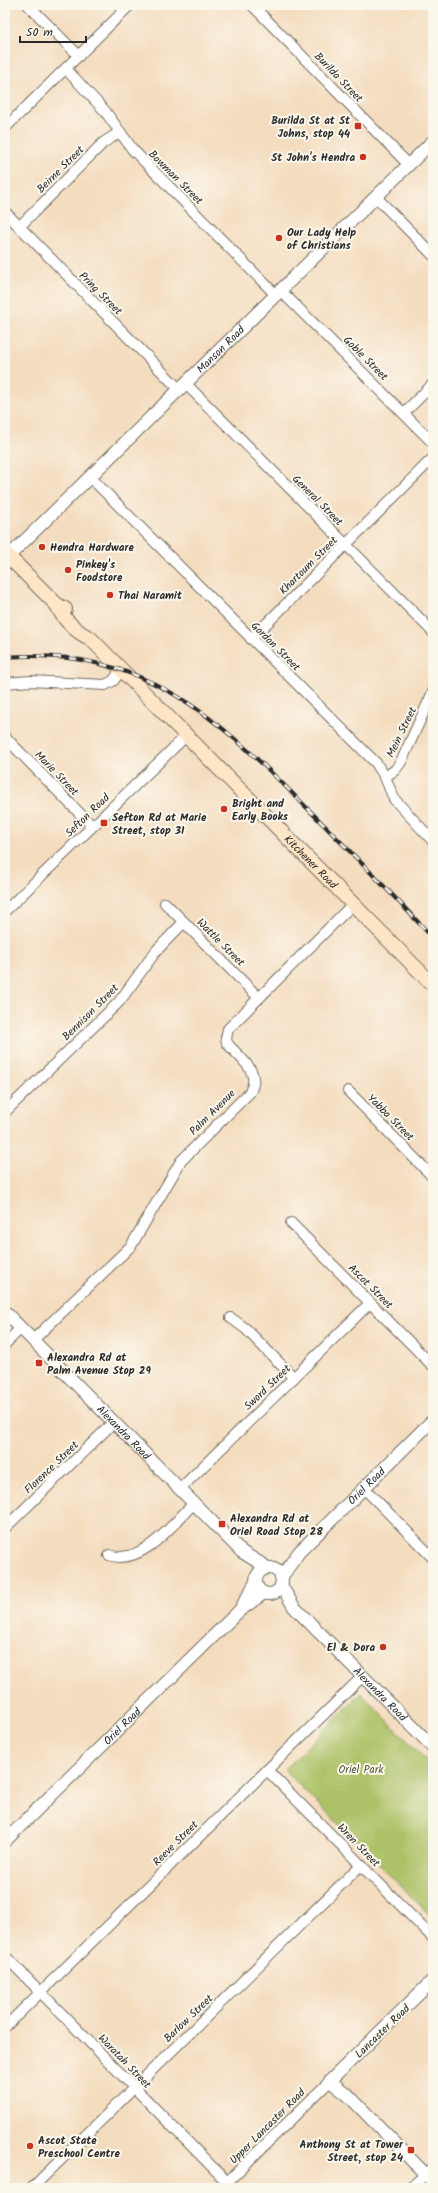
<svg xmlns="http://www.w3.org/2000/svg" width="438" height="2193" viewBox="0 0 438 2193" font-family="Kalam,sans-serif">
  <rect width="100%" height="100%" fill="#fbf7ec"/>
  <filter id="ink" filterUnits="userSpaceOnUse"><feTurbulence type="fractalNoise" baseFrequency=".025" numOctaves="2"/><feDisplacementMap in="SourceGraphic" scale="8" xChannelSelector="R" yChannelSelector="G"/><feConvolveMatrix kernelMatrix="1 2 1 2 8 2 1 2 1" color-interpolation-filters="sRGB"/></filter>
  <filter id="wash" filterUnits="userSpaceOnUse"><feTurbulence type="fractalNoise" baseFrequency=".012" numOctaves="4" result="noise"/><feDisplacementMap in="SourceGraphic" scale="16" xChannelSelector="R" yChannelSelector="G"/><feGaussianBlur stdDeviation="0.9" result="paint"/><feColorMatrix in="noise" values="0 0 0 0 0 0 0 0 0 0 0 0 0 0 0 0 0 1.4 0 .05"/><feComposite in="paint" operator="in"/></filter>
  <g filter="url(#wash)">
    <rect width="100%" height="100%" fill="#f4ddbf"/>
    <polygon fill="#adc267" stroke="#6c7649" points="361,1693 433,1767 433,1918 284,1770"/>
  </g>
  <g filter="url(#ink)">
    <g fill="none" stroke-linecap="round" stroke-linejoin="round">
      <g stroke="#71695f" stroke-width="12">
        <g id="minor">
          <polyline points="28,5 79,56"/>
          <polyline points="252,5 409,165"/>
          <polyline points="66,69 105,111 133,150 276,295"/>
          <polyline points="5,128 130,5"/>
          <polyline points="376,197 433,255"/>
          <polyline points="5,212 180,390"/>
          <polyline points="19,227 103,143 120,132"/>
          <polyline points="281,291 433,443"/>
          <polyline points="186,384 433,632"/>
          <polyline points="404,413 433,384"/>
          <polyline points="90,477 376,763 385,777 394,799 433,841"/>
          <polyline points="251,639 433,458"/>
          <polyline points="5,683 30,681 105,685 113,681 121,670"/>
          <polyline points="5,737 92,826"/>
          <polyline points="385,777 395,770 401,762 433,692"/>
          <polyline points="165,903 259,998"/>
          <polyline points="5,911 186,736"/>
          <polyline points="348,1091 433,1177"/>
          <polyline points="5,1112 119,1002 156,951 184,922"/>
          <polyline points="291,1223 433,1366"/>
          <polyline points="231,1318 246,1329 294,1378"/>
          <path d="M 33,1340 L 131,1246 L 181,1161 L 250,1092 C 262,1071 239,1058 227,1043 L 226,1038 L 228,1029 L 353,904"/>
          <polyline points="5,1344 21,1328"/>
          <polyline points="364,1488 433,1558"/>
          <polyline points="180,1489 370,1303"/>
          <polyline points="5,1528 114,1422"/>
          <path d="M 109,1555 C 141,1567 174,1523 194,1503"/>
          <polyline points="267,1770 433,1938"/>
          <polyline points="5,1956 227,2182"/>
          <polyline points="5,2027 363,1676"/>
          <polyline points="32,2188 361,1865"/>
          <polyline points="221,2188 330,2081"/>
          <polyline points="410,2188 433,2168"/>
        </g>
      </g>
      <g stroke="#71695f" stroke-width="14">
        <g id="tertiary">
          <path id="s1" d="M 8,557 L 433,141"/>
          <path id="s2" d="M 5,1312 L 242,1552 L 268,1568"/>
          <circle cx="269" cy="1581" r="13"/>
          <path id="s3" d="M 281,1578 L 299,1552 L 433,1420"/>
          <path id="s4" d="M 281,1585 L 294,1607 L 433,1747"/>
          <polyline points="240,1610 256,1582"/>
          <path id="s5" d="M 5,1841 L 239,1611 L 264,1593"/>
          <polyline points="433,1980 330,2081 349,2096 433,2182"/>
        </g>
      </g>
      <g stroke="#71695f" stroke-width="16">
        <g id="secondary">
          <polyline points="5,553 57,605 65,609"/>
          <path id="s6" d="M 57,605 C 63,619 76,632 90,638 L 433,985"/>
        </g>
      </g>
      <use href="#minor" stroke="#fff" stroke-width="10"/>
      <use href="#tertiary" stroke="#fff" stroke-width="12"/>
      <use href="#secondary" stroke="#fde5c5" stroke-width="14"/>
      <g stroke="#2b2b2b" stroke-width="4">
        <path id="rail" d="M 5,657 C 144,647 216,716 307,808 C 350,851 392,894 433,938"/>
      </g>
      <use href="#rail" stroke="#fbf7ec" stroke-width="2.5" stroke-dasharray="8" stroke-linecap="butt"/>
    </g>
  </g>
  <g fill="#c8321e" stroke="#fbf7ec" stroke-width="1.5">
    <rect x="354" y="122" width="8" height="8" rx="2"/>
    <circle cx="363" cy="157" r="4"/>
    <circle cx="279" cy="238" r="4"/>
    <circle cx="42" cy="547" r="4"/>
    <circle cx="68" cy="570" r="4"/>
    <circle cx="110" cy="595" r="4"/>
    <circle cx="224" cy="809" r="4"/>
    <rect x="100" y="819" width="8" height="8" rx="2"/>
    <rect x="35" y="1359" width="8" height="8" rx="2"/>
    <rect x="218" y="1520" width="8" height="8" rx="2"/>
    <circle cx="383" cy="1647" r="4"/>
    <circle cx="30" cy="2146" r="4"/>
    <rect x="407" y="2146" width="8" height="8" rx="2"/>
  </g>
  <g text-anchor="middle" stroke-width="4" stroke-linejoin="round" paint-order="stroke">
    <g font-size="11" fill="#2b2b2b" stroke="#fbf7ec">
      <text transform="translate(339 77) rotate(46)" y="4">Burilda Street</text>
      <text transform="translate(60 169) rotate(-45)" y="4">Beirne Street</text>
      <text transform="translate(176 177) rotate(45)" y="4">Bowman Street</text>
      <text transform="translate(101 293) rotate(45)" y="4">Pring Street</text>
      <text dy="4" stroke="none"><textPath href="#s1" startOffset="297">Manson Road</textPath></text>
      <text transform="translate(366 358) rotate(45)" y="4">Goble Street</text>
      <text transform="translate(318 500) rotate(45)" y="4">General Street</text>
      <text transform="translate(308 565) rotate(-45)" y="4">Khartoum Street</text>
      <text transform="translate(276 646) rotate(45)" y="4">Gordon Street</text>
      <text transform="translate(401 732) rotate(-64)" y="4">Mein Street</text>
      <text transform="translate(57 773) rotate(46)" y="4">Marie Street</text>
      <text transform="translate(87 815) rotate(-44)" y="4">Sefton Road</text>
      <text dy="4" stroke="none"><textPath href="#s6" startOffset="362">Kitchener Road</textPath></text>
      <text transform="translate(221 942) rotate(45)" y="4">Wattle Street</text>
      <text transform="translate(90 1012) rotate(-45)" y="4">Bennison Street</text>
      <text transform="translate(212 1112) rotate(-45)" y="4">Palm Avenue</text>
      <text transform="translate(391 1117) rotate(45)" y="4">Yabba Street</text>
      <text transform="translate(371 1286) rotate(45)" y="4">Ascot Street</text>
      <text transform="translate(267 1387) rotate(-44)" y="4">Sword Street</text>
      <text dy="4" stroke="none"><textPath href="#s2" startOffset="169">Alexandra Road</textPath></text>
      <text transform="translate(51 1467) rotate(-44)" y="4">Florence Street</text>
      <text dy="4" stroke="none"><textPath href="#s3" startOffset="126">Oriel Road</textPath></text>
      <text dy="4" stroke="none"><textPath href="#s4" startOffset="148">Alexandra Road</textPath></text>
      <text dy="4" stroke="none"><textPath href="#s5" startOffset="164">Oriel Road</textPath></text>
      <text transform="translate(175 1843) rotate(-45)" y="4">Reeve Street</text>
      <text transform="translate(359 1845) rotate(46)" y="4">Wren Street</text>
      <text transform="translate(188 2018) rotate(-44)" y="4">Barlow Street</text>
      <text transform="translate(382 2031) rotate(-44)" y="4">Lancaster Road</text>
      <text transform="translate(125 2061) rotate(46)" y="4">Waratah Street</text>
      <text transform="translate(267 2126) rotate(-45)" y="4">Upper Lancaster Road</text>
    </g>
    <g font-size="11" font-weight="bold" fill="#2b2b2b" stroke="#fbf7ec" text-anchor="start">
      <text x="350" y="124" text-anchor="end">Burilda St at St<tspan x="350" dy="13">Johns, stop 44</tspan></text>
      <text x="355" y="161" text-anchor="end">St John's Hendra</text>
      <text x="287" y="236">Our Lady Help<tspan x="287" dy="13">of Christians</tspan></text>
      <text x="50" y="551">Hendra Hardware</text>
      <text x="76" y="568">Pinkey's<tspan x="76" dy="13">Foodstore</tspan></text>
      <text x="118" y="599">Thai Naramit</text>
      <text x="232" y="807">Bright and<tspan x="232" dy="13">Early Books</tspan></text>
      <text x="112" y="821">Sefton Rd at Marie<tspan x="112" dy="13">Street, stop 31</tspan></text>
      <text x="47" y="1361">Alexandra Rd at<tspan x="47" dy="13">Palm Avenue Stop 29</tspan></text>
      <text x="230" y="1522">Alexandra Rd at<tspan x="230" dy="13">Oriel Road Stop 28</tspan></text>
      <text x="375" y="1651" text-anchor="end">El &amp; Dora</text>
      <text x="38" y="2144">Ascot State<tspan x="38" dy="13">Preschool Centre</tspan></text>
      <text x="403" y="2148" text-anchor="end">Anthony St at Tower<tspan x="403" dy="13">Street, stop 24</tspan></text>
    </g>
    <g font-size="11" fill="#52583d" stroke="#fbf7ec">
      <text x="361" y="1773">Oriel Park</text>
    </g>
  </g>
  <rect width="438" height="2193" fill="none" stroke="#fbf7ec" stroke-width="20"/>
  <path d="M20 36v6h66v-6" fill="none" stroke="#2b2b2b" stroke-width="2"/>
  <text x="26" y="36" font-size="12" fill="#2b2b2b" stroke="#fbf7ec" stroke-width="3" paint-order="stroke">50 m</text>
</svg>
